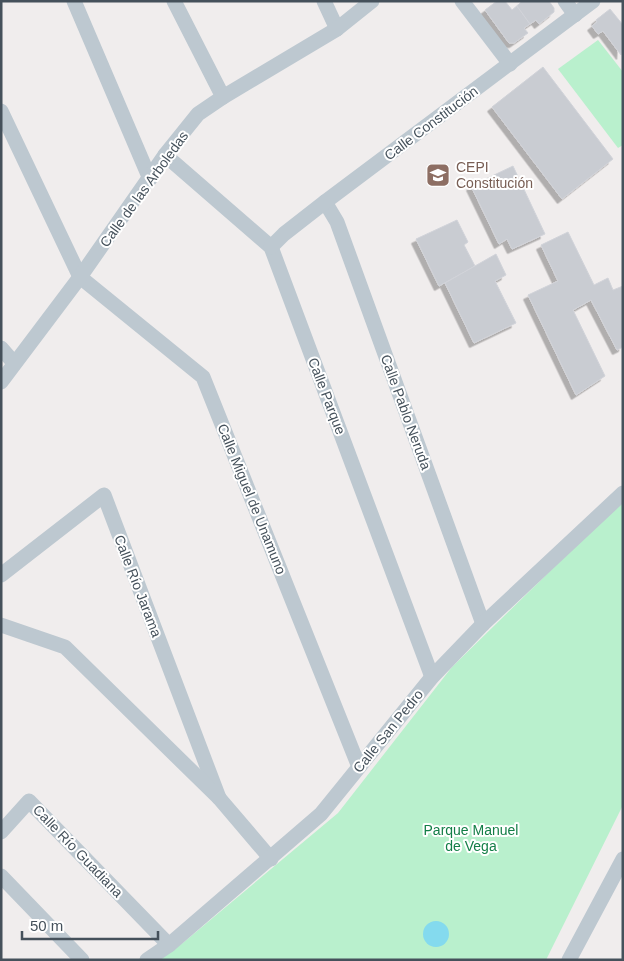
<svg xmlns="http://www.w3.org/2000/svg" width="624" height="961" viewBox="0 0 624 961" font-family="Helvetica,sans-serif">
  <defs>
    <filter id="shadow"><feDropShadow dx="-4.5" dy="4.5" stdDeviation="0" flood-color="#0004"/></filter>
  </defs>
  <rect width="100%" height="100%" fill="#f0eded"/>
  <g fill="#b9f0cd">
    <polygon points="598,40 623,72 623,145 618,148 558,69"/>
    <polygon points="623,500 623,805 546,960 158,960 184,942 338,813 452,667"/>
  </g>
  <circle fill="#84daee" cx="436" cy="934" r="13"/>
  <g fill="#c9ccd2" stroke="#d1d3d9" filter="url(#shadow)">
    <polygon points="497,1 505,1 512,10 517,6 530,24 524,28 528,33 514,43 509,43 485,10"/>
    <polygon points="522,1 549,1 554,8 554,12 539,24 536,20 530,24 517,6"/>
    <polygon points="610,9 623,25 621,55 603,31 598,34 592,26 597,22 596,20"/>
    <polygon points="543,67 613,159 562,199 492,107"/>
    <polygon points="513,166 545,234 512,249 507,239 499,244 471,186"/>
    <polygon points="457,220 468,242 464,245 475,266 439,286 416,239"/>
    <polygon points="568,232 594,285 608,278 613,290 623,286 623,347 617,350 591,300 573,310 605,376 576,395 528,295 558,281 541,245"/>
    <polygon points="496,254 506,275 495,281 516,323 474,343 445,283"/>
  </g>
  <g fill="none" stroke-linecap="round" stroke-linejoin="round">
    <g stroke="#bdc8d0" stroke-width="15">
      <polyline points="74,1 150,179"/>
      <polyline points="174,1 223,97"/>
      <polyline points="324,1 337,29"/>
      <polyline points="462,1 510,64"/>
      <polyline points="565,1 575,15"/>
      <polyline points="1,111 80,277 203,377 359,767"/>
      <polyline points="165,155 271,247 432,677"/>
      <polyline points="325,202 337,222 483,624"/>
      <polyline points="271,247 284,234 325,202 593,1"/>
      <polyline points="1,348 14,363"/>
      <polyline points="1,382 80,277 165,155 198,114 223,97 337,29 372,1"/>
      <polyline points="1,575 104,495 219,798"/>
      <polyline points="1,625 65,647 219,798 271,859"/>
      <polyline points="1,832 29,801 169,945"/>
      <polyline points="1,876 82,960"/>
      <polyline points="147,960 169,945 321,814 432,677 483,624 623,493"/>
      <polyline points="569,960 623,859"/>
    </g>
  </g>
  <defs>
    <g id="school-square" transform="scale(1.25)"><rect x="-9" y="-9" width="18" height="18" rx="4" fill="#8d6e63" stroke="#fff"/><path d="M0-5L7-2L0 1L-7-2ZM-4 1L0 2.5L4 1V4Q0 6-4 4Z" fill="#fff"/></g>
  </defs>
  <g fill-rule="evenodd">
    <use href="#school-square" x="438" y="175"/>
  </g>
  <g text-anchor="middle" stroke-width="4" stroke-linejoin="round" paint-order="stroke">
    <g font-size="14" fill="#45515b" stroke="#fff">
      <text transform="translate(431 123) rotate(-37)" y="5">Calle Constitución</text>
      <text transform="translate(144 189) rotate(-54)" y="5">Calle de las Arboledas</text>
      <text transform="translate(327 396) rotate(69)" y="5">Calle Parque</text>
      <text transform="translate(406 412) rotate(70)" y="5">Calle Pablo Neruda</text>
      <text transform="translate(252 499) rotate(68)" y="5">Calle Miguel de Unamuno</text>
      <text transform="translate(138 586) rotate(69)" y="5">Calle Río Jarama</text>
      <text transform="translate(388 731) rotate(-51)" y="5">Calle San Pedro</text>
      <text transform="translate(78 851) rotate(46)" y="5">Calle Río Guadiana</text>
    </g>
    <g font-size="14" fill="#785e54" stroke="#fff" text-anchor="start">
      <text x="456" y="172">CEPI<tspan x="456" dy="16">Constitución</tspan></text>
    </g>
    <g font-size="14" fill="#137e47" stroke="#fff">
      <text x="471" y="835">Parque Manuel<tspan x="471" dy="16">de Vega</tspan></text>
    </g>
  </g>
  <rect width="624" height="961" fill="none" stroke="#45515b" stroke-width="5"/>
  <path d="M22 931v8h136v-8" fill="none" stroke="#45515b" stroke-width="2.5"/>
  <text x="30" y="931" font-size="15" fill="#45515b" stroke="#ffffff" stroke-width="4" paint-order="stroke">50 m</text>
</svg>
